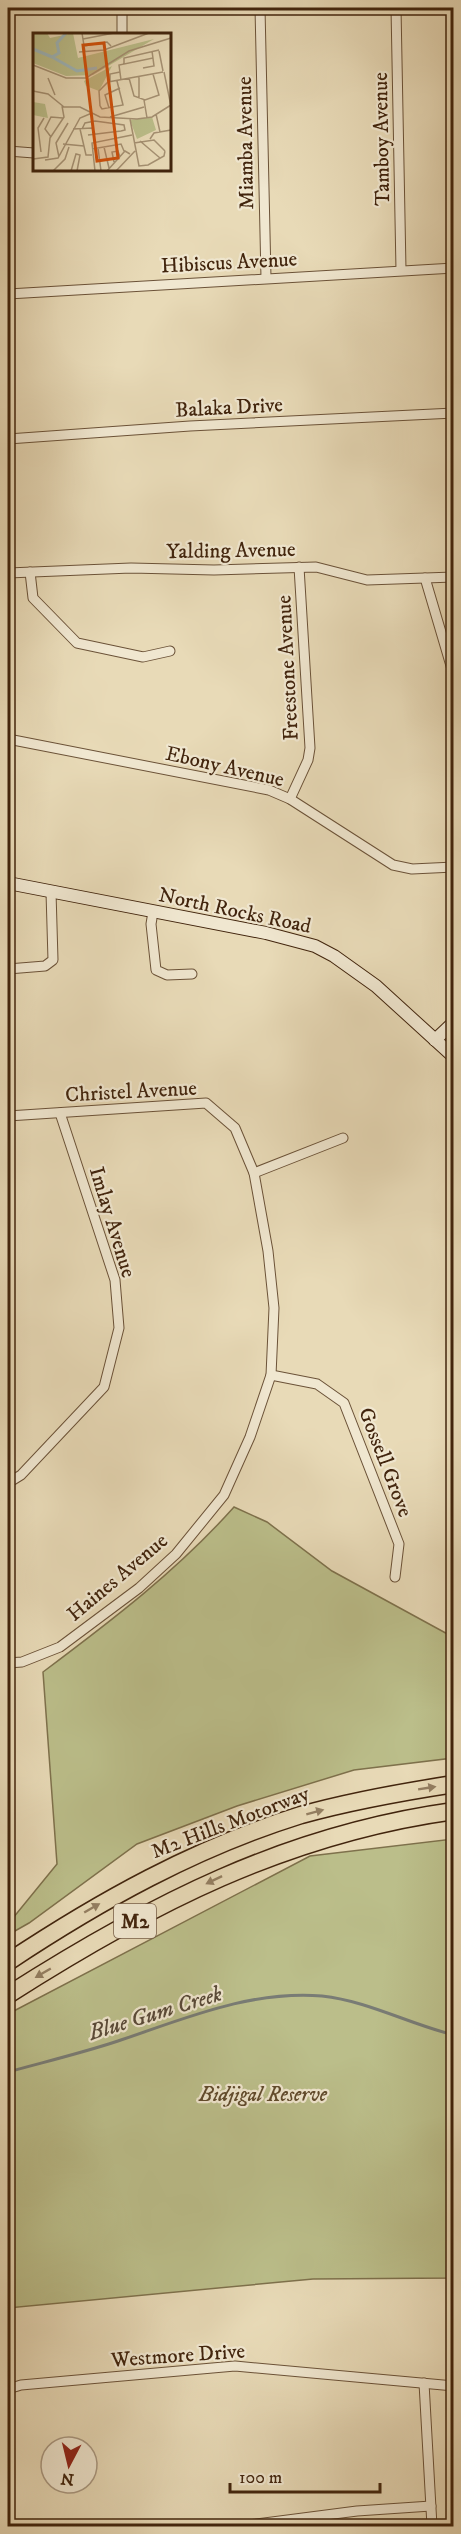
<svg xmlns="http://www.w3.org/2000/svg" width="461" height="2534" viewBox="0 0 461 2534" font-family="'IM FELL DW Pica',serif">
  <rect width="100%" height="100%" fill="#e8dab7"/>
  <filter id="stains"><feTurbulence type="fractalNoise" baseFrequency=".00333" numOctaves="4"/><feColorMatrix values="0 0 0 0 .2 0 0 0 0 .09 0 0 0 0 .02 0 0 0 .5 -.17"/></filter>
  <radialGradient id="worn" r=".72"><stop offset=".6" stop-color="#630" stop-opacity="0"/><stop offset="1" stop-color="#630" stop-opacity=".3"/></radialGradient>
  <g fill="#bbbe8a" stroke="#7e714c" stroke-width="1.5">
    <path d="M 234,1507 L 267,1522 L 332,1571 L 453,1637 L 453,1758 L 354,1770 L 237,1806 L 137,1844 L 29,1923 L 8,1935 L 8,1918 L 13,1918 L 57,1864 L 43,1672 C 111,1621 177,1571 234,1507 Z"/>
    <polygon points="453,1839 453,2278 313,2279 8,2308 8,2014 310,1856"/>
  </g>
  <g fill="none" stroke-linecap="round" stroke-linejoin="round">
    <path stroke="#797c75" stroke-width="3" d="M 8,2072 C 44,2062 82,2053 118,2041 C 184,2019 250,1990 322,1996 C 368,2001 409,2024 454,2035"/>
    <g stroke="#6b5238" stroke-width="11">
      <g id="street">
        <polyline points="122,8 122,34"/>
        <polyline points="260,8 266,278"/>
        <polyline points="396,8 401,270"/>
        <polyline points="8,151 34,153"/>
        <polyline points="8,294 454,268"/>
        <polyline points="8,439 190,426 454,413"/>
        <polyline points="30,572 33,598 77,643 143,657 170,651"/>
        <polyline points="8,573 131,568 214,570 316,567 367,580 454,577"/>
        <polyline points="425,578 454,676"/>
        <polyline points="8,739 269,790 290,799 393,865 412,869 454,867"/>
        <polyline points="290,799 308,760 310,748 299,567"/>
        <polyline points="153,912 151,924 156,970 167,975 192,974"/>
        <polyline points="8,969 45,966 53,960 51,892"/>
        <polyline points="8,1116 206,1103 235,1128 254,1173 268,1251 274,1308 271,1375 250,1437 224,1495 176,1554 139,1588 60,1647 22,1662 8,1663"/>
        <polyline points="254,1173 343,1138"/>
        <polyline points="271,1375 317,1384 344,1403 399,1544 395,1577"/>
        <polyline points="8,1483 21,1475 104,1387 119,1328 115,1280 60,1113"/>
        <polyline points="424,2383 432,2526"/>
        <polyline points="8,2389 21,2385 235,2366 454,2386"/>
        <polyline points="241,2526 357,2511 431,2506"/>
      </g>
    </g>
    <g stroke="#41240d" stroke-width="14">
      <g id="secondary">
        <polyline points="8,883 266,933 315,946 334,956 376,986 454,1057"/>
        <polyline points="435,1040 454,1022"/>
      </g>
    </g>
    <g stroke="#41240d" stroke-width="19">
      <g id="highway">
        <path d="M 8,1962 C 100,1901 195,1848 301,1815 C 351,1801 402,1792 454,1784"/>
        <path d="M 8,1995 C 149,1905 286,1834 454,1811"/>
      </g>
    </g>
    <use href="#street" stroke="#f0e7d0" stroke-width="9"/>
    <use href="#secondary" stroke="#f0e7d0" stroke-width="12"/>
    <use href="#highway" stroke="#e8dab7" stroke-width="16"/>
  </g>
  <defs><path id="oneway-solid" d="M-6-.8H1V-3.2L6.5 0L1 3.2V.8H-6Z" transform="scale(1.5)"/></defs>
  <g fill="#947f62">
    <use href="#oneway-solid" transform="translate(427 1788) rotate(-9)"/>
    <use href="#oneway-solid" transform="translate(315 1812) rotate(-15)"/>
    <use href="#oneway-solid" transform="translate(214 1880) rotate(154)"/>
    <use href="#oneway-solid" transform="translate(92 1908) rotate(-30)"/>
    <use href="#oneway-solid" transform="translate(43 1973) rotate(150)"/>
  </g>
  <g text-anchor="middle" stroke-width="4.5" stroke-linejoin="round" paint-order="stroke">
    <rect fill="#f0e7d0" stroke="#765e48" stroke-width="1.5" x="114" y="1904" width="42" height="34" rx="4.5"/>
    <g font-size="20" font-weight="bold" fill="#41240d">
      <text x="135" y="1928">M2</text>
    </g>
    <g font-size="21" fill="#41240d" stroke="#f0e7d0">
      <text transform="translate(381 139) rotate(-91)" y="7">Tamboy Avenue</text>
      <text transform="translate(245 143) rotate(-91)" y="7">Miamba Avenue</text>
      <text transform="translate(229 262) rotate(-3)" y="7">Hibiscus Avenue</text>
      <text transform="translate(229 407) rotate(-3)" y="7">Balaka Drive</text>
      <text transform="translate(231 550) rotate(-1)" y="7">Yalding Avenue</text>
      <text transform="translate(287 668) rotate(-93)" y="7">Freestone Avenue</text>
      <text transform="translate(225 766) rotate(13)" y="7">Ebony Avenue</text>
      <text transform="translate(235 910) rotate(12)" y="7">North Rocks Road</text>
      <text transform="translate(131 1091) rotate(-3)" y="7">Christel Avenue</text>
      <text transform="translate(113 1222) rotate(73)" y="7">Imlay Avenue</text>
      <text transform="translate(386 1462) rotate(69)" y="7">Gossell Grove</text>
      <text transform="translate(117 1577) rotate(-40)" y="7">Haines Avenue</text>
      <text transform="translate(230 1822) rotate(-21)" y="7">M2 Hills Motorway</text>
      <text transform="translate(178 2355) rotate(-4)" y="7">Westmore Drive</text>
    </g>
    <g font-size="21" font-style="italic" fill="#604a2c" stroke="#f0e7d0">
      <text x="263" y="2101">Bidjigal Reserve</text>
    </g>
    <g font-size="22" font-style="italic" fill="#584938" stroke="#f0e7d0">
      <text transform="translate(155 2012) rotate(-17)" y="8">Blue Gum Creek</text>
    </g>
  </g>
  <g transform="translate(33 33)">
    <rect width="138" height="138" fill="#e8dab7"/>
    <path d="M 0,0 L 14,0 L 17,5 L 40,0 L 45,25 L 121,6 L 60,42 L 33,43 L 0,30 ZM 79,33 L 66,58 L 53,53 L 51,48 ZM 0,69 L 12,71 L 15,85 L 0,82 ZM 119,84 L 123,97 L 104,106 L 97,87 Z" fill="#bbbe8a"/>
    <path fill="none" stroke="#9eb7bb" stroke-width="3" d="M 0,16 L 19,24 L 26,20 L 24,10 L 33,0M 19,24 L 44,38 L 64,35"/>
    <path fill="none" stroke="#a59173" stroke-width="1.5" d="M 49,0 L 52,19M 50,6 L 81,0M 51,13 L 74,9 L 78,13M 126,18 L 130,38M 46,19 L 71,17 L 116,0M 91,31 L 91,25 L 126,17M 0,32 L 33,45 L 53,45 L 96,18 L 138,5M 110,35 L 121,33 L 119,18M 131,39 L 138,73M 106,43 L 106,65M 15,45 L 22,62M 96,45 L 101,63 L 112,67 L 126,62 L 120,41M 88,47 L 86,32 L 120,25M 77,49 L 77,41 L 87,39M 0,58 L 15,61 L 31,74M 111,67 L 114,85M 67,73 L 66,58 L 75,49 L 130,39M 67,73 L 69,76 L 90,72 L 84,48M 30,74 L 47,74 L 67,84 L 104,86 L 119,84 L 138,72M 76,75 L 72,62 L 87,55M 123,81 L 127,99M 77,84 L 111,74M 97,86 L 106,133 L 115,132 L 131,123 L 132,118M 40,96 L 59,95 L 62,101M 47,96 L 53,122 L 59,122M 49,96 L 52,90 L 62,88 L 91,92 L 92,97 L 88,98M 55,102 L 88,98M 18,104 L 12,96 L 18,84 L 30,85M 117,106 L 121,100 L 138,97M 107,108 L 127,125M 101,110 L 121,107 L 132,118M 30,111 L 51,113M 71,114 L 76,135M 65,115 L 68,138M 59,116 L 88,111 L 91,118M 8,119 L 5,95 L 11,85M 26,124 L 23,110 L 35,90M 0,126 L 15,124 L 17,105 L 31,84 L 29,73M 12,127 L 25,125 L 47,85 L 59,80M 81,129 L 79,119 L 85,118 L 87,124M 20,138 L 32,126 L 36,114M 38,138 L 43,121 L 47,122 L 44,138M 62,138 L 59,110 L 99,102M 74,138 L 92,118 L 97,121M 83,138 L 102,118"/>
    <path fill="#cf510c" fill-opacity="0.15" stroke="#cf510c" stroke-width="3" d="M 71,10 L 85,125 L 64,128 L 50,12 Z"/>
    <rect width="138" height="138" fill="none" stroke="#41240d" stroke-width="3"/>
  </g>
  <rect width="461" height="2534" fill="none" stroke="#e8dab7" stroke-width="30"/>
  <rect x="9" y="9" width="443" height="2516" fill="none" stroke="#41240d" stroke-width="3"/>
  <rect x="15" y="15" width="431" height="2504" fill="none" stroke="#41240d" stroke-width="1.5"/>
  <g transform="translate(69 2465) rotate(187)"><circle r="28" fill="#f0e7d0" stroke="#aa9982" stroke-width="1.5"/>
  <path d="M0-4.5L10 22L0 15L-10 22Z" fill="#8f2418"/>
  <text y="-9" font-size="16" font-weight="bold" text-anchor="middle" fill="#41240d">N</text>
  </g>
  <path d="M230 2483v9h150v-9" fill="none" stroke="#41240d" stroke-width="3"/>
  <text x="239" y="2483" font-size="18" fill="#41240d" stroke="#f0e7d0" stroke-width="4.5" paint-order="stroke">100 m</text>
  <rect width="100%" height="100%" filter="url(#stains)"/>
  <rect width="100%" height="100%" fill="url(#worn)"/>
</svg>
